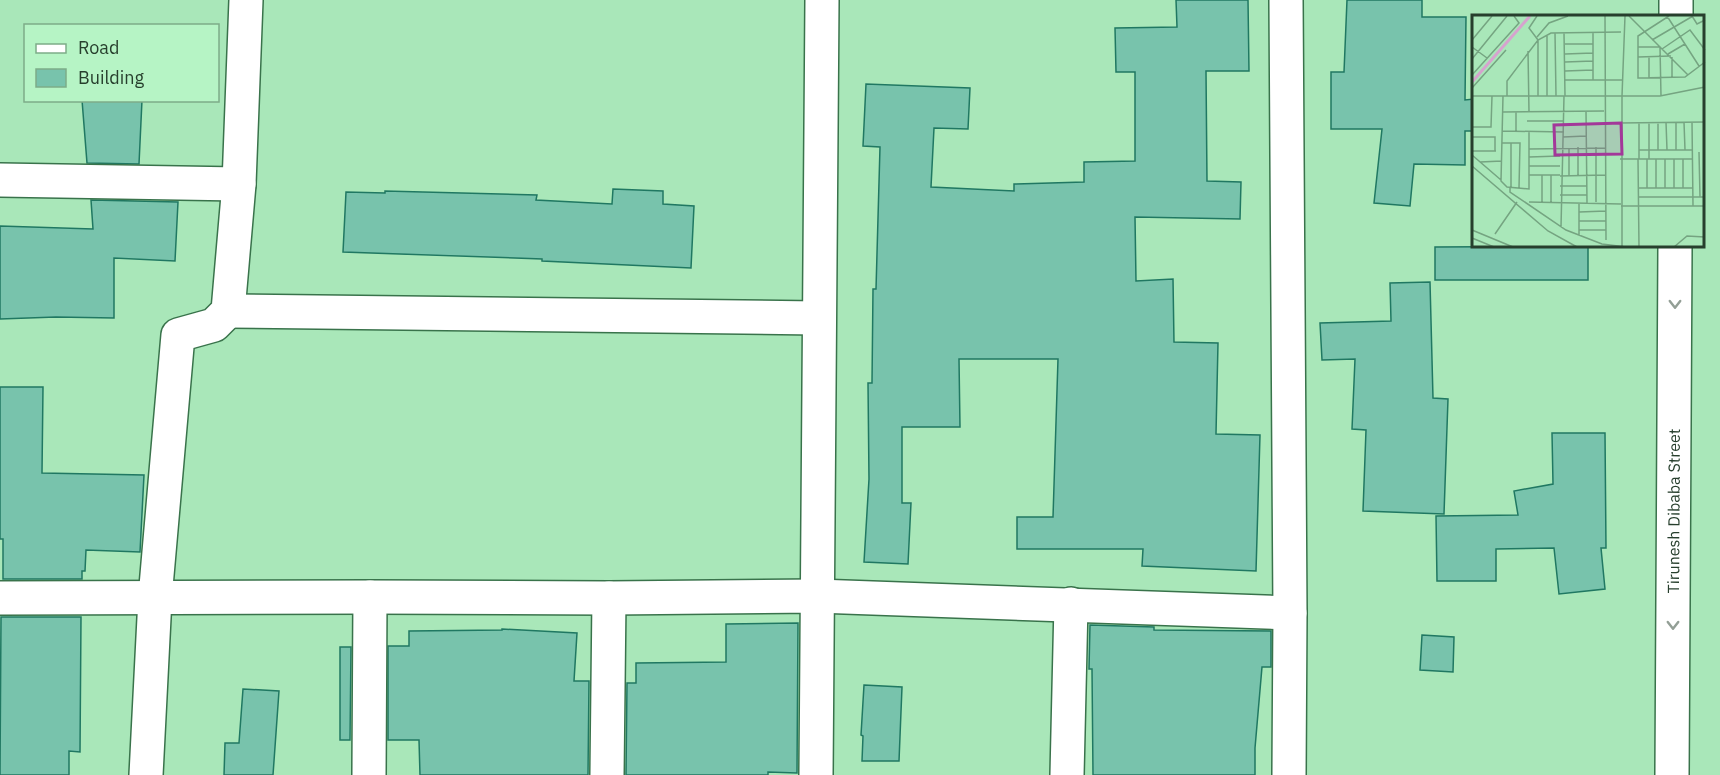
<svg xmlns="http://www.w3.org/2000/svg" width="1720" height="775" viewBox="0 0 1720 775" font-family="'IBM Plex Sans',sans-serif">
  <rect width="100%" height="100%" fill="#a9e7b9"/>
  <g fill="#78c3ac" stroke="#207862" stroke-width="1.5">
    <polygon points="1176,0 1248,0 1249,71 1206,71 1207,181 1241,182 1240,219 1135,217 1136,281 1173,279 1174,342 1218,343 1216,434 1260,435 1256,571 1142,566 1143,549 1017,549 1017,517 1053,517 1058,359 959,359 960,427 902,427 902,503 911,503 908,564 864,562 869,479 868,383 872,383 873,289 876,289 880,147 863,146 866,84 970,88 968,129 934,128 931,187 1014,191 1014,184 1084,182 1084,162 1135,161 1135,72 1116,72 1115,28 1177,27"/>
    <polygon points="1347,0 1422,0 1422,17 1466,17 1465,100 1474,99 1474,131 1465,131 1465,165 1414,164 1410,206 1374,203 1382,129 1331,129 1331,72 1344,72"/>
    <polygon points="82,100 142,100 139,164 87,163"/>
    <polygon points="613,189 663,191 663,204 694,206 691,268 542,261 542,259 343,252 346,192 385,193 385,191 537,195 536,200 612,204"/>
    <polygon points="91,200 178,202 175,261 114,258 114,318 56,317 0,319 0,226 93,229"/>
    <polygon points="1588,246 1588,280 1435,280 1435,247"/>
    <polygon points="1430,282 1433,398 1448,399 1444,514 1363,511 1366,430 1352,429 1355,359 1322,360 1320,323 1391,321 1390,283"/>
    <polygon points="0,387 43,387 42,473 144,475 140,552 86,550 85,571 82,571 82,579 3,579 3,539 0,539"/>
    <polygon points="1552,433 1605,433 1606,548 1601,548 1605,589 1559,594 1554,548 1496,549 1496,581 1437,581 1436,516 1518,515 1514,491 1553,484"/>
    <polygon points="1,617 81,617 80,752 69,751 69,775 0,775"/>
    <polygon points="798,623 797,773 768,772 768,775 626,775 627,683 636,683 636,663 726,662 726,624"/>
    <polygon points="1090,625 1154,627 1154,630 1271,631 1271,667 1262,667 1255,748 1255,775 1093,775 1092,669 1089,669"/>
    <polygon points="502,629 577,633 574,681 589,681 588,775 420,775 419,740 388,740 388,646 409,646 409,631 502,630"/>
    <polygon points="1422,635 1454,637 1453,672 1420,670"/>
    <polygon points="340,647 351,647 350,740 340,740"/>
    <polygon points="864,685 902,687 899,761 862,761 863,736 861,735"/>
    <polygon points="243,689 279,691 273,775 224,775 225,743 239,743"/>
  </g>
  <g fill="none" stroke-linecap="round" stroke-linejoin="round">
    <g stroke="#39734b" stroke-width="36">
      <g id="minor">
        <polyline points="1286,0 1290,613 1289,775"/>
        <polyline points="1676,16 1676,0"/>
        <polyline points="0,180 239,184"/>
        <polyline points="228,311 818,318"/>
        <polyline points="0,598 370,597 609,598 817,596 1290,613"/>
        <polyline points="146,775 155,598 178,335 214,325 228,311 239,184 246,0"/>
        <polyline points="369,775 370,597"/>
        <polyline points="607,775 609,598"/>
        <polyline points="816,775 822,0"/>
        <polyline points="1067,775 1071,604"/>
        <path id="s1" d="M 1672,775 L 1675,246"/>
      </g>
    </g>
    <use href="#minor" stroke="#fff" stroke-width="33"/>
  </g>
  <defs><path id="oneway-chevron" d="M-2-3.5L2.5 0L-2 3.5" fill="none" stroke-width="1.6" stroke-linecap="round" stroke-linejoin="round" transform="scale(1.5)"/></defs>
  <g stroke="#939f96">
    <use href="#oneway-chevron" transform="translate(1675 304) rotate(90)"/>
    <use href="#oneway-chevron" transform="translate(1673 625) rotate(90)"/>
  </g>
  <g text-anchor="middle" stroke-width="4.5" stroke-linejoin="round" paint-order="stroke">
    <g font-size="16" fill="#273f2d" stroke="#b6f4c5">
      <text dy="6" stroke="none"><textPath href="#s1" startOffset="264">Tirunesh Dibaba Street</textPath></text>
    </g>
  </g>
  <g transform="translate(1472 15)">
    <rect width="232" height="232" fill="#a9e7b9"/>
    <path fill="none" stroke="#d6a3ce" stroke-width="3" d="M 0,67 L 58,1"/>
    <path fill="none" stroke="#75a481" stroke-width="1.5" d="M 65,1 L 57,13 L 66,25 L 66,81M 133,1 L 134,225M 157,1 L 216,60M 195,1 L 227,51M 197,1 L 166,21 L 166,63 L 213,62 L 233,47M 220,1 L 225,9 L 233,5M 83,18 L 84,81M 92,18 L 93,81M 121,18 L 121,65M 75,21 L 75,81M 65,22 L 77,8 L 96,1M 0,25 L 20,1M 180,25 L 221,1M 93,29 L 121,29M 0,32 L 15,43M 166,32 L 188,32 L 189,81M 190,34 L 218,15 L 233,35M 56,36 L 57,97M 93,39 L 121,38M 196,39 L 213,29M 177,41 L 177,63M 166,42 L 199,41M 200,42 L 200,62M 0,44 L 35,1M 93,47 L 121,46M 93,56 L 121,55M 0,60 L 47,8 L 42,1M 93,65 L 150,65M 0,73 L 34,35M 0,81 L 150,81 L 153,1M 31,81 L 29,166 L 35,172 L 57,174 L 57,117M 35,81 L 35,66 L 66,25 L 79,18 L 149,17M 114,96 L 115,188M 31,97 L 132,96M 44,97 L 44,116M 55,106 L 92,106M 194,107 L 195,135M 204,107 L 204,135M 212,107 L 213,135M 220,107 L 221,191M 147,108 L 233,107M 167,108 L 167,144M 177,108 L 177,144M 186,108 L 186,135M 0,112 L 19,112 L 20,81M 30,116 L 92,117M 0,122 L 23,122 L 23,136M 91,122 L 114,121M 30,128 L 48,128 L 47,173M 106,132 L 106,161M 97,133 L 97,161M 57,134 L 133,133M 167,135 L 221,135M 0,136 L 24,136M 227,137 L 228,182M 0,140 L 29,165M 57,142 L 88,141M 148,144 L 221,144M 166,144 L 167,232M 175,144 L 175,173M 184,144 L 184,173M 193,144 L 193,173M 202,144 L 202,173M 211,144 L 211,173M 8,147 L 30,146M 0,151 L 76,216 L 105,232M 57,151 L 88,151M 57,160 L 88,160M 79,160 L 79,188M 88,161 L 133,160M 88,171 L 115,171M 38,173 L 38,177 L 94,215 L 130,229 L 154,232M 39,173 L 39,128M 166,173 L 221,173M 88,180 L 115,180M 166,182 L 233,182M 57,187 L 149,189M 124,187 L 124,132M 70,188 L 70,160M 107,188 L 107,221M 149,191 L 233,191M 107,197 L 134,196M 107,206 L 134,206M 89,212 L 92,81M 0,215 L 41,232M 107,215 L 134,215M 23,219 L 45,187M 0,223 L 22,232M 150,231 L 150,81 L 188,81 L 233,72M 202,232 L 215,221 L 233,222"/>
    <path fill="#a33899" fill-opacity="0.15" stroke="#a33899" stroke-width="3" d="M 149,108 L 150,139 L 83,140 L 82,110 Z"/>
    <rect width="232" height="232" fill="none" stroke="#273f2d" stroke-width="3"/>
  </g>
  <rect x="24" y="24" width="195" height="78" fill="#b6f4c5" stroke="#7dac88" stroke-width="1.5"/>
  <rect x="36" y="44" width="30" height="9" fill="#ffffff" stroke="#7dac88" stroke-width="1.5"/>
  <text x="78" y="54" font-size="18" fill="#273f2d">Road</text>
  <rect x="36" y="69" width="30" height="18" fill="#78c3ac" stroke="#7dac88" stroke-width="1.5"/>
  <text x="78" y="84" font-size="18" fill="#273f2d">Building</text>
</svg>
